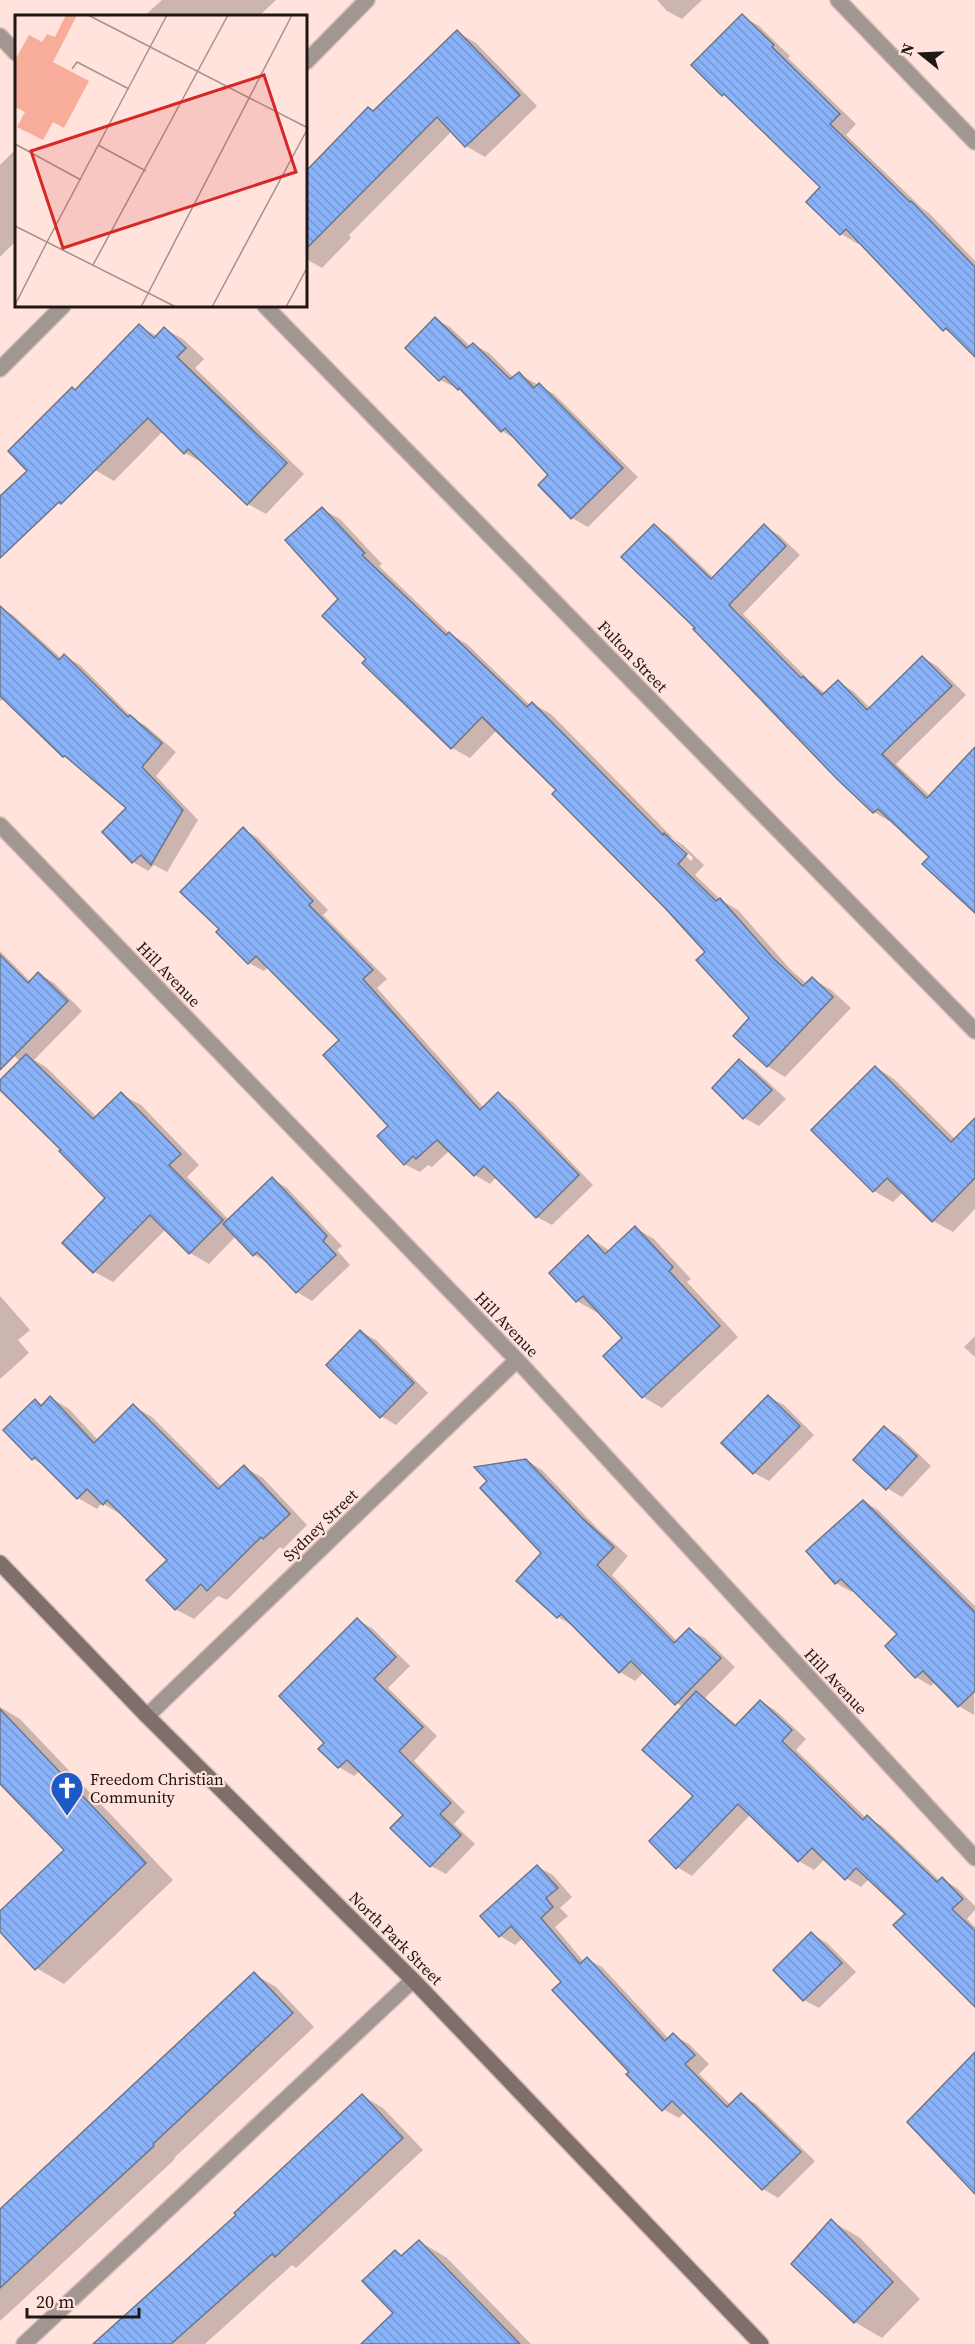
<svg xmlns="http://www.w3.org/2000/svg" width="975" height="2344" viewBox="0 0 975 2344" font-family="'Source Serif 4',serif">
  <defs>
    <pattern id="building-back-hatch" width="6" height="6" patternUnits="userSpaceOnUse" patternTransform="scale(1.5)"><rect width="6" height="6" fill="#89b2f9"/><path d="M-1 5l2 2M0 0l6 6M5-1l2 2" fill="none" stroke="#7698d5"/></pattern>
  </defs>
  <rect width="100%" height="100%" fill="#ffe3dc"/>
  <g fill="#0003" fill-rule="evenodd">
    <polygon points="162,0 276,0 259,16 144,16"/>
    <polygon points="657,0 702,0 682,19 667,11"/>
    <polygon points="742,16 759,26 790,56 788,58 856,124 846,135 923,209 929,213 975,261 975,355 957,337 944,329 860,242 858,244 841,234 822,187 693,65"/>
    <polygon points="457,32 476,43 537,106 485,157 466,146 452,131 349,235 351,238 322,268 306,259 306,175"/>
    <polygon points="16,149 16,241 0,257 0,165"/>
    <polygon points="435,319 450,327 471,347 473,344 489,353 514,378 519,374 554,394 638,477 588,527 572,518 540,485 550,475 517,440 502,431 465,392 440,380 407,348"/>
    <polygon points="139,326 157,336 165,329 183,339 204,359 195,368 304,474 266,514 248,504 203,463 185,453 163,431 114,481 95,470 77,391"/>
    <path d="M 322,509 L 340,519 L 382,564 L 379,566 L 451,635 L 467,644 L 531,706 L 533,704 L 551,714 L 675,840 L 683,845 L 704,865 L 695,875 L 721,900 L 738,910 L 791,970 L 807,984 L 812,979 L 830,989 L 851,1008 L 785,1077 L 767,1066 L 751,1018 L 708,952 L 558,790 L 497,730 L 470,758 L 452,748 L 368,659 L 340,599 ZM 666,835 L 672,838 L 693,858 L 691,861 Z"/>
    <polygon points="654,526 669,535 714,578 764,526 779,535 800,555 743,614 810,681 826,694 838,682 853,691 870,708 922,657 937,666 966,695 896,764 930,796 975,749 975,911 931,857 891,819 889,821 874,812 838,778 697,628"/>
    <polygon points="0,607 14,616 62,659 65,656 80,665 135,720 146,726 176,752 156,776 198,820 167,872 154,865 148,871 133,862 128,808 75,763 64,756 5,698 0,701"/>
    <polygon points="243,829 258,838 328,910 323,915 387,979 377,988 484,1108 498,1094 513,1102 593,1185 552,1225 537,1217 497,1176 490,1184 475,1175 450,1150 432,1167 428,1165 420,1172 404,1164 390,1126 341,1040 269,966 264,971 249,963"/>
    <polygon points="0,951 31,982 39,974 54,983 82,1011 34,1060 46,1067 97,1117 121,1094 141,1105 199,1165 187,1177 229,1220 272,1179 287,1188 342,1246 337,1250 350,1265 312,1301 297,1292 269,1263 254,1255 236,1236 209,1264 190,1253 166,1229 113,1282 93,1271 107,1198 63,1150 0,1088 0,1083 21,1062 0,1044"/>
    <polygon points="740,1061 755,1070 786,1099 759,1126 744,1118"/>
    <polygon points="875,1067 894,1079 956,1140 975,1121 975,1209 953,1232 933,1221 903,1192 893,1202 874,1191"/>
    <polygon points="635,1228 654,1239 691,1279 687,1282 738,1337 662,1408 643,1397 605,1356 625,1338 598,1310 596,1312 577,1301 589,1237 610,1251"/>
    <polygon points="0,1296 30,1330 18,1340 29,1353 0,1379"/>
    <polygon points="361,1332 376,1340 428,1393 396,1425 381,1416"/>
    <polygon points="975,1336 975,1357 964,1347"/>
    <polygon points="768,1397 784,1405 814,1435 769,1481 754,1473"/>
    <polygon points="51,1398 69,1409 98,1440 133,1406 152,1417 222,1487 244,1467 263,1478 307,1525 283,1549 280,1547 227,1600 218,1596 194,1619 175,1609 169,1560 122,1515 102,1503 97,1509 78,1498 48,1468 33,1459 35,1401 43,1406"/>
    <polygon points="885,1428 900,1436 931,1466 902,1497 887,1488"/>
    <polygon points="526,1460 542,1470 596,1527 628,1556 612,1575 678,1642 690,1630 705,1638 735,1667 705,1698 738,1726 760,1701 775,1710 806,1739 796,1750 866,1818 867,1817 882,1826 940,1881 942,1879 957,1888 975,1906 975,1910 967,1919 975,1927 975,2001 907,1914 870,1878 861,1887 846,1878 825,1859 814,1870 799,1861 751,1814 692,1876 677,1867 695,1796 682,1707 644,1672 635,1681 620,1672 573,1626 558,1617"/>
    <polygon points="863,1501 878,1510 975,1606 974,1715 959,1706 935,1682 931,1686 916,1677 900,1634 854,1589 852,1592 836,1583 808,1551"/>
    <polygon points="357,1620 372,1628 410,1666 388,1688 437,1736 414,1761 465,1812 454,1824 475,1844 446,1874 431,1866 405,1815 360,1771 354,1776 339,1767 320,1749 326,1743"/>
    <polygon points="0,1707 20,1719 173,1880 64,1984 36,1968 0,1930 0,1913 66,1851 0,1781"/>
    <polygon points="538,1867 553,1875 572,1897 560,1908 568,1916 555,1927 584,1962 587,1959 602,1967 669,2039 673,2035 689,2044 709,2064 699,2074 731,2105 741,2095 756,2104 815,2161 778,2198 763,2189 685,2112 679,2118 663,2109 631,2072 563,1982 523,1938 515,1945 500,1936 482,1917"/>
    <polygon points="812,1934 827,1943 856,1972 819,2008 804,2000"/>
    <polygon points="254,1974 276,1987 314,2027 174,2158 175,2159 0,2321 0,2212"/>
    <polygon points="363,2096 383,2108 423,2150 296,2268 292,2265 205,2344 95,2344 238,2216"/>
    <polygon points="831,2221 859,2237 920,2299 882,2338 855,2322"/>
    <polygon points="419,2241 447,2258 531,2344 363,2344 395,2314 395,2252 403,2256"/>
  </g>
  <g fill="url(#building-back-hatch)" stroke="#6b7689" stroke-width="1.5">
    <polygon points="742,14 774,45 772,47 840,114 830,124 910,202 911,201 975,267 975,357 946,328 943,331 846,229 840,235 806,202 820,187 724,94 722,96 691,65"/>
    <polygon points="457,30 520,95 465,147 437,117 306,249 306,171 368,107 373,111"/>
    <polygon points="435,317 467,348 473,343 510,379 519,372 534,388 539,383 623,468 571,519 538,485 548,475 505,428 501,432 459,388 458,390 444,376 439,381 405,348"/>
    <polygon points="139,324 154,338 164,327 186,348 177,357 287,463 247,505 188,449 184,454 148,418 61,504 59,502 0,558 0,496 27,471 8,451 72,387 75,390"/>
    <polygon points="322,507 365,553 362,555 446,635 449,632 527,707 532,702 663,835 664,833 687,854 678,864 716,901 720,898 773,958 803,986 812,977 833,997 767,1067 733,1036 749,1018 696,960 705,952 665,908 552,794 556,790 482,717 451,749 362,663 366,659 322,616 338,599 285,540"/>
    <polygon points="654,524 711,579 764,524 786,546 729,605 801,678 803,676 822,695 838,680 867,710 922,656 952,686 882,754 927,798 975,747 975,913 922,864 929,857 878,809 873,813 837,779 693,629 695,628 621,557"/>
    <polygon points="0,606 59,660 64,654 128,717 130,715 162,743 142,767 183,810 151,865 141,855 132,863 102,832 126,808 65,756 63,757 0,696"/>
    <polygon points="243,827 313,901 309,905 373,970 363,979 480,1110 498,1092 579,1175 536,1218 484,1166 474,1176 437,1140 416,1159 413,1156 404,1165 377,1136 388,1126 323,1055 339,1040 256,956 248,964 216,932 219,929 180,892"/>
    <polygon points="0,955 28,983 38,972 68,1001 0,1070"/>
    <polygon points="26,1054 93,1119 121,1092 181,1154 169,1165 223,1220 189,1254 150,1215 93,1273 62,1243 105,1198 59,1151 61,1150 0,1090 0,1080"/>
    <polygon points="739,1059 772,1090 743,1119 712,1088"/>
    <polygon points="875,1066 951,1142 975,1118 975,1178 932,1222 887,1178 873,1192 811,1130"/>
    <polygon points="272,1177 327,1236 323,1241 336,1255 296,1293 257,1252 253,1256 223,1224"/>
    <polygon points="635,1226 673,1267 669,1271 720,1326 642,1398 603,1356 622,1338 583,1296 576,1302 549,1273 588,1235 605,1254"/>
    <polygon points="360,1330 414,1383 380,1418 326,1365"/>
    <polygon points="768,1395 800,1426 753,1474 721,1443"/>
    <polygon points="50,1396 94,1443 133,1404 218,1489 244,1465 290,1514 263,1539 261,1537 207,1591 201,1584 175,1610 146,1580 167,1560 107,1500 103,1505 87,1489 77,1499 35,1457 32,1460 3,1430 35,1399 41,1406"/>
    <polygon points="884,1426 917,1456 886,1490 853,1460"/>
    <polygon points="526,1459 581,1517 614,1547 597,1565 674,1643 689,1628 721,1658 675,1705 631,1661 619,1673 561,1614 557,1618 516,1581 541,1553 480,1488 487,1481 474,1467"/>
    <polygon points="863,1500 975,1612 975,1691 958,1707 923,1671 915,1678 885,1646 897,1634 841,1579 835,1584 806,1551"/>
    <polygon points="357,1618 396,1657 374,1679 423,1727 399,1751 451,1803 440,1814 461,1835 430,1867 390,1828 403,1815 347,1760 338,1768 318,1749 324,1743 279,1696"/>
    <polygon points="696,1691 735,1726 760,1700 792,1730 782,1741 863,1820 867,1815 937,1882 942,1877 963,1899 952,1909 975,1931 975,2007 893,1925 905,1914 856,1868 845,1880 812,1848 798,1862 738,1804 676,1869 649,1841 693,1796 642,1750"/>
    <polygon points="0,1709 146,1863 35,1970 0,1932 0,1911 64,1850 0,1784"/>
    <polygon points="537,1865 558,1888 546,1898 553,1907 541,1918 580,1964 587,1957 665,2041 673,2033 695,2055 685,2064 727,2107 741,2093 801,2152 762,2190 672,2101 662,2111 626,2074 629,2072 552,1990 561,1982 511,1926 499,1937 480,1916"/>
    <polygon points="811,1932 842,1963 803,2001 773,1970"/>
    <polygon points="254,1972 293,2013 153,2144 154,2146 0,2288 0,2209"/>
    <polygon points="975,2052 975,2194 907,2122"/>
    <polygon points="362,2094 403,2138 275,2257 272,2254 171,2344 93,2344 236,2215 234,2213"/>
    <polygon points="831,2219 893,2282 854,2323 791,2264"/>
    <polygon points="419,2240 520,2344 361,2344 393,2313 362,2281 395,2250 401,2256"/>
  </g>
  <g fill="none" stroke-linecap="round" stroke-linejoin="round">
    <g stroke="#d7beb8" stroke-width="18">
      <polyline id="service" points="24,2344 413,1980"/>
    </g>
    <g stroke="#d7beb8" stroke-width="18">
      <g id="minor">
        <polyline points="838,0 975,142"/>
        <polyline points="0,36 16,53"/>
        <polyline points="306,62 367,0"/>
        <polyline points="265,306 975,1031"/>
        <polyline points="0,369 63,306"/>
        <polyline points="0,825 517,1360 975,1858"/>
        <polyline points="147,1716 517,1360"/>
      </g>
    </g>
    <g stroke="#d7beb8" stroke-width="18">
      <polyline id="secondary" points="0,1563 147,1716 413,1980 761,2344"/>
    </g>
    <use href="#service" stroke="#a29693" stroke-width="15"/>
    <use href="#minor" stroke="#a29693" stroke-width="15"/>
    <use href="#secondary" stroke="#7f6e6a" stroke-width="15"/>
  </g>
  <defs>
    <g id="church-pin" transform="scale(1.725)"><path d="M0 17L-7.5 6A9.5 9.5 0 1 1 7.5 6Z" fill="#1c5bc7" stroke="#ffe3dc"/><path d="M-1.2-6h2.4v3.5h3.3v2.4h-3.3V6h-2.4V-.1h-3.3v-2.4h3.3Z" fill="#fff"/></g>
  </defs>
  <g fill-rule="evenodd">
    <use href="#church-pin" x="67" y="1788"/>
  </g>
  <g text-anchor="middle" stroke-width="4.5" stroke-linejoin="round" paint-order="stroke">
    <g font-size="16" fill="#201614" stroke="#ffe3dc">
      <text transform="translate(633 656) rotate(46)" y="6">Fulton Street</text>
      <text transform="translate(169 974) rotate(46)" y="6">Hill Avenue</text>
      <text transform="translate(507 1324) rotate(46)" y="6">Hill Avenue</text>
      <text transform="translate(320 1525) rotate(-44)" y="6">Sydney Street</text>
      <text transform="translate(836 1681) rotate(47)" y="6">Hill Avenue</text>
      <text transform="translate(396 1938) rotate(45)" y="6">North Park Street</text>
    </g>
    <g font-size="16" fill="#201614" stroke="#ffe3dc" text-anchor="start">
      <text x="90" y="1785">Freedom Christian<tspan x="90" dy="18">Community</tspan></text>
    </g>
  </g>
  <g transform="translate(15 15)">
    <rect width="292" height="292" fill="#ffe3dc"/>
    <path d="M 51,0 L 62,0 L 38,47 L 74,66 L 49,113 L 38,107 L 28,125 L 2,112 L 10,97 L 0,92 L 0,45 L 14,20 L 27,27 L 32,19 L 40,22 Z" fill="#f7ad9a"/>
    <path d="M 41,53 L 64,66 L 42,105 L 19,92 Z" fill="#f7ad9a"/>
    <path fill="none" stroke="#a6918c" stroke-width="1.5" d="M 73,0 L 293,113M 57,54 L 62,47 L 114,74M 0,129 L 66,165M 83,130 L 131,156M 0,211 L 161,292M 32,227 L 152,0M 78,250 L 213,0M 0,290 L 32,227M 126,292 L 277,0M 197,292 L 293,113M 271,292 L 293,251"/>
    <path fill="#d62828" fill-opacity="0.15" stroke="#d62828" stroke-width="3" d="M 249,60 L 281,157 L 48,233 L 16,136 Z"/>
    <rect width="292" height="292" fill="none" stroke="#201614" stroke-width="3"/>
  </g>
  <g transform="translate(921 54) rotate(288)" stroke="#ffe3dc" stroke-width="4.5" paint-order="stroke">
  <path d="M0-4.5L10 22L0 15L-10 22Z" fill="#201614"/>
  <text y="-9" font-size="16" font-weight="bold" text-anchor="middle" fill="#201614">N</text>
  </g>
  <path d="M27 2308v9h112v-9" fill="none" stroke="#201614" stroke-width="3"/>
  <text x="36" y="2308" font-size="18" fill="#201614" stroke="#ffe3dc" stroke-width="4.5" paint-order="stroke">20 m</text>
</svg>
